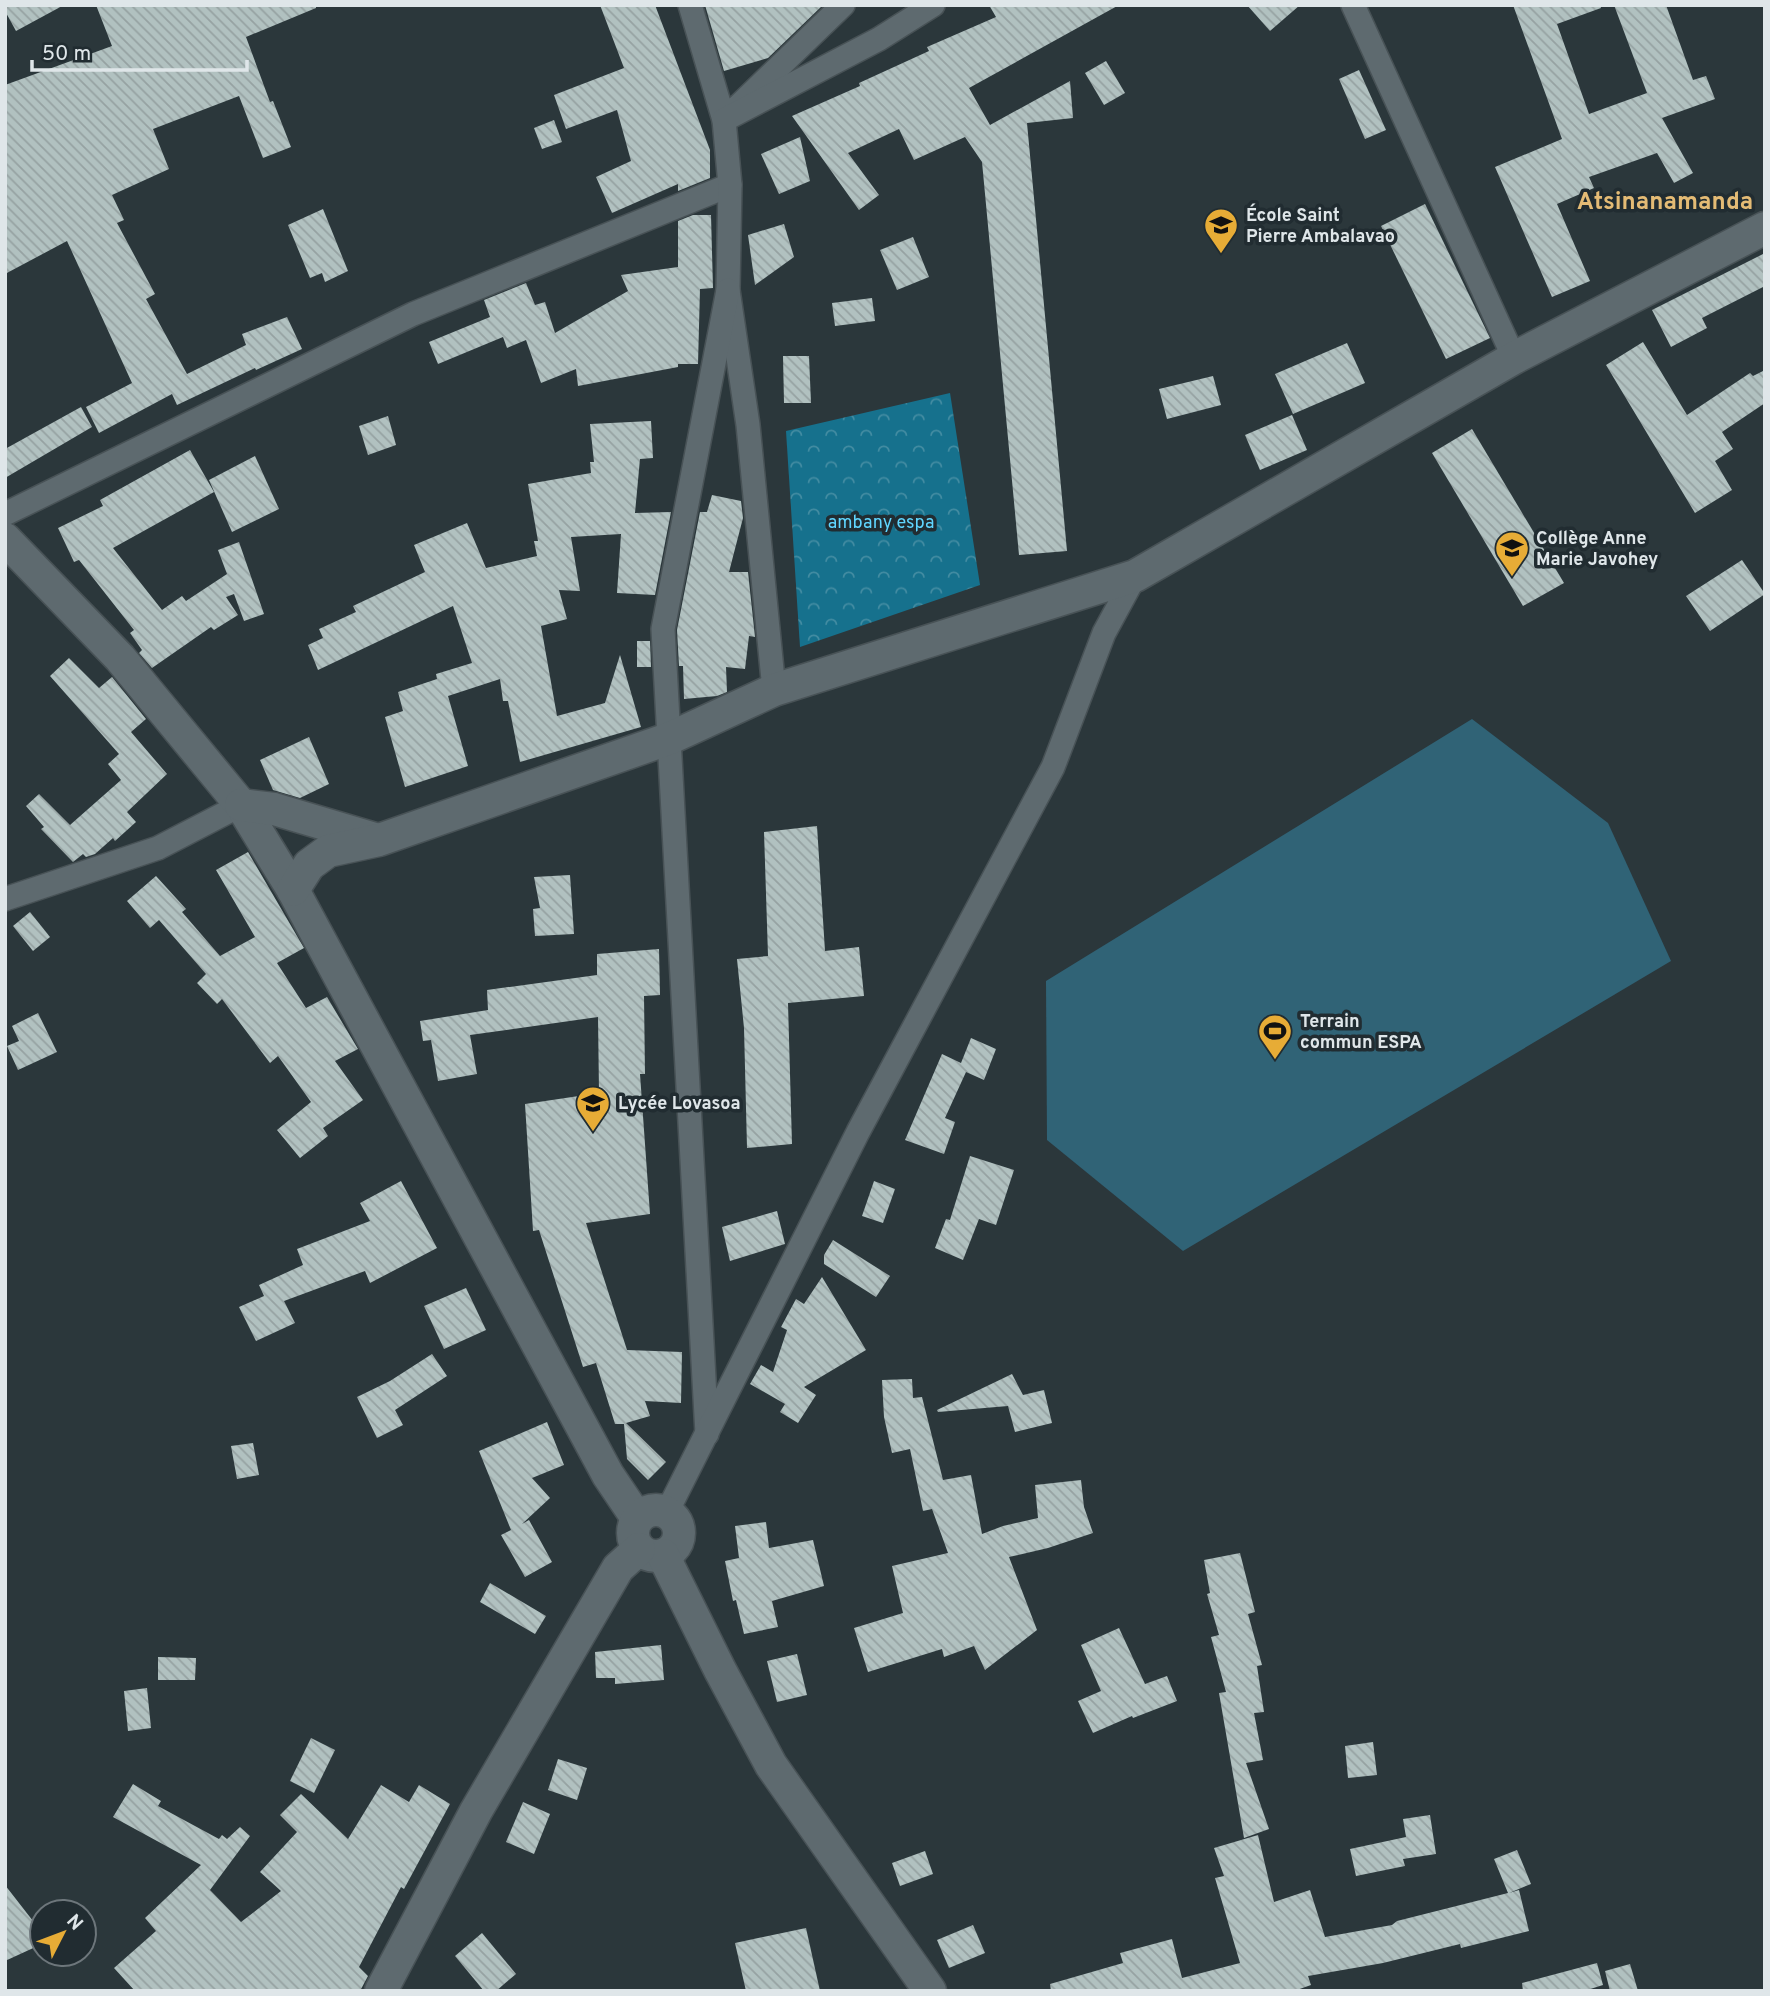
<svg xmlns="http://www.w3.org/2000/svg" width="1770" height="1996" viewBox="0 0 1770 1996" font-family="Overpass,sans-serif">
  <defs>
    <pattern id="forest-crowns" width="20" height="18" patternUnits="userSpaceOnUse" patternTransform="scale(1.75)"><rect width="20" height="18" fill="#16718d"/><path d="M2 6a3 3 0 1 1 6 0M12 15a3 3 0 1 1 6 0" fill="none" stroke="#438ca2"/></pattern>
    <pattern id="building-back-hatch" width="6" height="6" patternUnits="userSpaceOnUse" patternTransform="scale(1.75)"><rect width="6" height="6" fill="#b1c1c0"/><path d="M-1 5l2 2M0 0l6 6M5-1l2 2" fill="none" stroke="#96a2a2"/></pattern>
  </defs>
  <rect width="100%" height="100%" fill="#2b373b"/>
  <polygon fill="#306376" points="1472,719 1608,823 1671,961 1183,1251 1047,1140 1046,981"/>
  <polygon fill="url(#forest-crowns)" points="950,393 980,585 800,647 786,431"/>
  <g fill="url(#building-back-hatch)">
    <polygon points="5,5 64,5 16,31 5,11"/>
    <polygon points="96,5 316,5 316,8 246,37 270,102 273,101 291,147 263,158 239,96 153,129 169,169 112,195 124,220 117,223 155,294 146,299 187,374 246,345 242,334 287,317 302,349 256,370 255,368 177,405 172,394 99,433 86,407 132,383 67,241 5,274 5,85 112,46"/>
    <polygon points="600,5 655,5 710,150 710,178 678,191 678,184 612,213 596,177 631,161 617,110 566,129 554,95 624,68"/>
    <polygon points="705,5 823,5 768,58 724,71"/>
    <polygon points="989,5 1119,5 969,88 990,125 1070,81 1073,118 1027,123 1067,551 1019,555 982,162 965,137 914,160 899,129 848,153 879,195 859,210 792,116 860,86 859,83 929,51 927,47 996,17"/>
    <polygon points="1247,5 1300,5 1270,31"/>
    <polygon points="1513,5 1600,5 1601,8 1557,24 1589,114 1647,93 1614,5 1666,5 1693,80 1706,76 1715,99 1662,118 1693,173 1674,183 1657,153 1589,177 1594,188 1557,204 1590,281 1552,297 1495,167 1562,139"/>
    <polygon points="1106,61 1125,93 1104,105 1085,73"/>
    <polygon points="1359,70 1386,130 1365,139 1339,79"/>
    <polygon points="554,120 562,142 542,149 534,128"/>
    <polygon points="800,137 810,181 779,194 761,154"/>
    <polygon points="1425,204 1490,338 1446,359 1381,226"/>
    <polygon points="323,209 348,271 325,282 322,273 310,278 288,225"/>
    <polygon points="693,215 711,215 713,288 700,289 698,364 678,364 678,367 578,386 576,369 541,383 526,340 507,348 503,337 438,364 429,342 490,317 484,300 526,283 535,305 545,302 555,333 628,291 621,275 678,267 678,221"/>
    <polygon points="784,224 794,257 755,285 748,235"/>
    <polygon points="913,237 929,277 897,290 880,250"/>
    <polygon points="1765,253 1765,286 1702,318 1707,328 1671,347 1652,310"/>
    <polygon points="872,298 875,321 835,326 832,303"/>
    <polygon points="1643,342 1687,415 1750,373 1753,376 1765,370 1765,403 1722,432 1733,449 1715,461 1732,490 1695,513 1606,365"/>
    <polygon points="1347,343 1365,383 1293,414 1275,374"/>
    <polygon points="783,356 809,356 811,403 784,403"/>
    <polygon points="1213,376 1221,405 1167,419 1159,389"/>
    <polygon points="81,407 92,427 5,478 5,449"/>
    <polygon points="1292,415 1307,450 1260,470 1245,435"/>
    <polygon points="388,416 396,445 368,455 359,426"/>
    <polygon points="651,421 653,458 640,459 635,513 671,512 655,595 617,593 621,534 571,537 580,591 559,590 567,619 541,626 557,716 605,703 620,655 641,727 520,762 508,701 503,701 500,679 448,696 468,766 405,787 385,717 403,711 398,692 437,679 436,674 472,663 453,606 318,670 308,645 323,638 319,629 356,612 353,606 425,572 414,545 467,523 486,568 537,556 534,541 538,541 528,484 591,473 590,462 594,462 590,424"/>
    <polygon points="1472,429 1564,583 1523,606 1432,453"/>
    <polygon points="190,450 214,492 113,548 162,610 182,596 186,601 227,574 218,550 239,542 264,614 244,621 234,594 226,597 238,615 214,630 211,627 152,668 139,653 142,650 130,633 134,630 79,560 74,562 58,528 103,506 100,500"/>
    <polygon points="255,456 279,509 232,532 209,480"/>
    <polygon points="712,495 741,501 743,518 729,572 748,572 755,637 749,636 745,669 726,667 727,692 717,696 684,699 683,666 679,666 677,630 700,512 707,512"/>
    <polygon points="1742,560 1765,594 1710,631 1686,596"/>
    <polygon points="637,641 650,641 651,667 637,667"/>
    <polygon points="69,658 99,688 112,677 146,719 131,732 167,774 127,812 136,822 115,841 113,838 95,854 86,857 83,854 73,862 41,829 44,827 26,806 39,794 70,825 121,780 108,764 119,754 50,676"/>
    <polygon points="309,737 329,784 300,798 273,790 260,760"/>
    <polygon points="817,826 825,951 859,947 864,996 788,1003 792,1144 747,1148 744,1028 737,959 768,956 764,832"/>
    <polygon points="248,852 304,948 277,963 306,1008 327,997 358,1049 335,1061 363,1100 323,1128 328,1136 300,1158 277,1130 311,1102 278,1056 270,1063 222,999 217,1004 197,983 206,974 159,920 150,928 127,901 156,876 186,909 182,912 220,956 255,937 216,870"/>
    <polygon points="570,875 574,934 535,936 533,909 540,908 534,877"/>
    <polygon points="30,912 50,937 33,951 13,926"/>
    <polygon points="659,949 660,995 644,996 645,1074 640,1074 650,1214 586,1223 627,1350 682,1352 681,1403 645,1401 650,1416 626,1423 666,1462 648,1480 627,1459 624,1424 615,1424 596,1363 583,1367 539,1230 533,1231 525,1104 599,1093 598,1017 470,1035 477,1074 438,1081 431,1040 423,1041 420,1021 488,1010 487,990 597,975 597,954"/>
    <polygon points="38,1013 57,1052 18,1070 7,1046 19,1041 12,1026"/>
    <polygon points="971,1038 996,1049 984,1080 966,1072 945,1118 955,1122 944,1154 905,1140 942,1054 961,1063"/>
    <polygon points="970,1156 1014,1170 996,1225 979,1219 963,1260 935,1248 946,1219 950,1220"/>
    <polygon points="401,1181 437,1248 370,1283 365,1271 284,1301 295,1323 256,1341 239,1307 264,1296 259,1285 303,1265 297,1249 370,1221 360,1203"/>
    <polygon points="874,1181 895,1189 883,1223 862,1216"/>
    <polygon points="777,1211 785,1244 730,1261 722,1227"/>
    <polygon points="833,1240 890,1276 876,1297 824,1264 824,1255"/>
    <polygon points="822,1277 866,1350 804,1387 816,1395 798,1423 780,1412 785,1404 750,1384 761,1365 773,1372 787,1330 781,1327 796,1299 804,1304"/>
    <polygon points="466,1288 486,1330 444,1349 424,1306"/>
    <polygon points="432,1354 447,1376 395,1410 403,1425 377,1438 357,1397 390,1381"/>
    <polygon points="1012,1374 1023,1395 1044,1390 1052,1423 1015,1432 1008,1406 938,1412 937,1410"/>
    <polygon points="912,1379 913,1398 922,1397 943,1480 971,1475 982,1534 1003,1526 1038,1518 1035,1485 1081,1480 1084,1507 1093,1533 1048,1548 1009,1557 1037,1630 985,1670 974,1646 944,1657 942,1649 868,1672 854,1628 903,1613 892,1566 948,1553 932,1509 923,1511 910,1449 892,1453 884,1417 882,1380"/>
    <polygon points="547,1422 564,1465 532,1478 550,1498 522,1524 529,1520 552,1562 525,1577 501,1535 511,1530 479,1451"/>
    <polygon points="253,1443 259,1475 237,1479 231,1446"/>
    <polygon points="766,1522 769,1548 813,1540 824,1586 772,1601 778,1627 744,1634 736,1600 733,1601 725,1561 739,1558 735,1526"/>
    <polygon points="1240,1553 1255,1612 1248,1614 1262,1665 1257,1666 1264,1712 1254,1713 1263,1760 1246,1763 1269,1829 1244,1838 1219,1693 1226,1692 1211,1637 1219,1635 1207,1594 1210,1593 1204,1560"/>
    <polygon points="490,1583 546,1616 535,1634 480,1602"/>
    <polygon points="1119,1628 1145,1684 1167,1676 1177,1701 1133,1718 1132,1716 1093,1733 1078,1701 1101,1691 1081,1645"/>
    <polygon points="661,1645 664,1680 615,1684 615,1678 596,1678 595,1652"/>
    <polygon points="797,1654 807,1695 777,1702 767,1661"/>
    <polygon points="158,1657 196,1658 195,1680 158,1680"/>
    <polygon points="147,1688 151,1728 128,1731 124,1691"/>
    <polygon points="311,1738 335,1750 314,1793 290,1781"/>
    <polygon points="1373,1742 1377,1775 1348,1778 1345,1746"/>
    <polygon points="558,1759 587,1768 577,1800 548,1790"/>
    <polygon points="133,1784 161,1801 158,1806 219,1839 222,1835 227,1839 240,1827 250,1836 210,1890 241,1922 281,1891 260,1872 297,1832 280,1815 301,1794 348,1839 381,1785 409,1802 419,1785 450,1804 404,1889 401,1887 359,1967 368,1976 360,1991 135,1991 114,1968 156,1931 145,1918 201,1865 113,1817"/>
    <polygon points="523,1802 550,1814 534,1854 506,1842"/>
    <polygon points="1430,1815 1436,1854 1403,1859 1405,1866 1356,1876 1350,1849 1406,1837 1403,1819"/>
    <polygon points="1258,1835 1274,1902 1310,1890 1325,1937 1392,1925 1397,1921 1508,1893 1494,1859 1517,1850 1531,1884 1509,1893 1519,1890 1529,1931 1461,1948 1460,1944 1383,1963 1308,1976 1311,1985 1294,1991 1051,1991 1050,1984 1123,1963 1120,1953 1172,1939 1182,1978 1240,1963 1215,1878 1224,1876 1214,1848"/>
    <polygon points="925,1851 933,1874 900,1886 892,1863"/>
    <polygon points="5,1885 33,1921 42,1917 42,1944 5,1961"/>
    <polygon points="973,1925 985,1953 949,1968 937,1940"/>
    <polygon points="806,1928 820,1991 746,1991 735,1943"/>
    <polygon points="482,1933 516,1974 496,1991 484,1991 455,1956"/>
    <polygon points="1597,1963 1603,1985 1584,1991 1523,1991 1522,1983"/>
    <polygon points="1630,1964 1638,1991 1610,1991 1605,1971"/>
  </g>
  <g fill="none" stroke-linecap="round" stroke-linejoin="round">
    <g stroke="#485256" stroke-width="26">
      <g id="street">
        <polyline points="690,5 724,120 843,5"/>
        <polyline points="1353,5 1514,358"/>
        <polyline points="5,514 413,314 730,185"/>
        <polyline points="774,690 748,425 728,290 730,185 724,120 879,39 933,5"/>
        <polyline points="5,899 158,848 241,805"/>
        <polyline points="707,1434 663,629 728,290"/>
        <polyline points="667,1512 858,1132 1053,767 1104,633 1135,576"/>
      </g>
    </g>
    <g stroke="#485256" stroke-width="35">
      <g id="secondary">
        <polyline points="5,539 120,658 241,805 293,890 608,1475 637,1518"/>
        <polyline points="241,805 274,809 375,839"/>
        <polyline points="293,890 309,865 328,851 379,840 668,739 774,690 1135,576 1514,358 1765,228"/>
        <circle cx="656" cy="1533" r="23"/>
        <polyline points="663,1555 720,1670 771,1765 930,1991"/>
        <polyline points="381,1991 476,1811 618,1568 639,1549"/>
      </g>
    </g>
    <use href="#street" stroke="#5e6a6f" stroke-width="23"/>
    <use href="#secondary" stroke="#5e6a6f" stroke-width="32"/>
  </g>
  <defs>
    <g id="school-pin" transform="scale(1.75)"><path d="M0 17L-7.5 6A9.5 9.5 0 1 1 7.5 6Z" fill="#e7ac36" stroke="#212c31"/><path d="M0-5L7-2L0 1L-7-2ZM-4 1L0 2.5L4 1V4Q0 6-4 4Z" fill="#111"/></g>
    <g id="university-pin" transform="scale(1.75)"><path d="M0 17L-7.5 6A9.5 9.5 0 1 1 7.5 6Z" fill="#e7ac36" stroke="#212c31"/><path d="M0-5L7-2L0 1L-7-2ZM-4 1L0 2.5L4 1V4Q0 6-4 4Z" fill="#111"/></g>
    <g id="stadium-pin" transform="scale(1.75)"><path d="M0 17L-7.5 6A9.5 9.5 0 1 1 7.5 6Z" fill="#e7ac36" stroke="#212c31"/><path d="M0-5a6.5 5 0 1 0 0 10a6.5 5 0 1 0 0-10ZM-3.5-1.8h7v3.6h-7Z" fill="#111"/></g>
  </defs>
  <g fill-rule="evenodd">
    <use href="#school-pin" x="1221" y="225"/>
    <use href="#university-pin" x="1512" y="548"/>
    <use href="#stadium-pin" x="1275" y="1031"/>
    <use href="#university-pin" x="593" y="1103"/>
  </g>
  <g text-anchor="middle" stroke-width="7" stroke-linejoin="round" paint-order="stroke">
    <g font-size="18" font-weight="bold" fill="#dfe6e9" stroke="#212c31" text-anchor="start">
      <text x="1246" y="221">École Saint<tspan x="1246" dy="21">Pierre Ambalavao</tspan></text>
      <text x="1536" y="544">Collège Anne<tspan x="1536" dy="21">Marie Javohey</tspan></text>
      <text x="1300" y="1027">Terrain<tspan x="1300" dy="21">commun ESPA</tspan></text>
      <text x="618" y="1109">Lycée Lovasoa</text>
    </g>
    <g font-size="18" fill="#60d6ff" stroke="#212c31">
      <text x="881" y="528">ambany espa</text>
    </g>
    <g font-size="24" font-weight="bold" fill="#e4bb75" stroke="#212c31">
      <text x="1665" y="209">Atsinanamanda</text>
    </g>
  </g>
  <rect width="1770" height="1996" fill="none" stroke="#dfe6e9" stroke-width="14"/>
  <g transform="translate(63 1933) rotate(48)"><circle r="33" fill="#212c31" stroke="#6d767b" stroke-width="2"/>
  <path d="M0-5L12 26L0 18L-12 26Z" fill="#e7ac36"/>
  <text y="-10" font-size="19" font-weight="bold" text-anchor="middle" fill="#dfe6e9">N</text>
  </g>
  <path d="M32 60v10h215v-10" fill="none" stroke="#dfe6e9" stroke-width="3.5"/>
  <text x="42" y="60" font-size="21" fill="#dfe6e9" stroke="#212c31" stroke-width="5" paint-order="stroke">50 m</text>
</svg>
